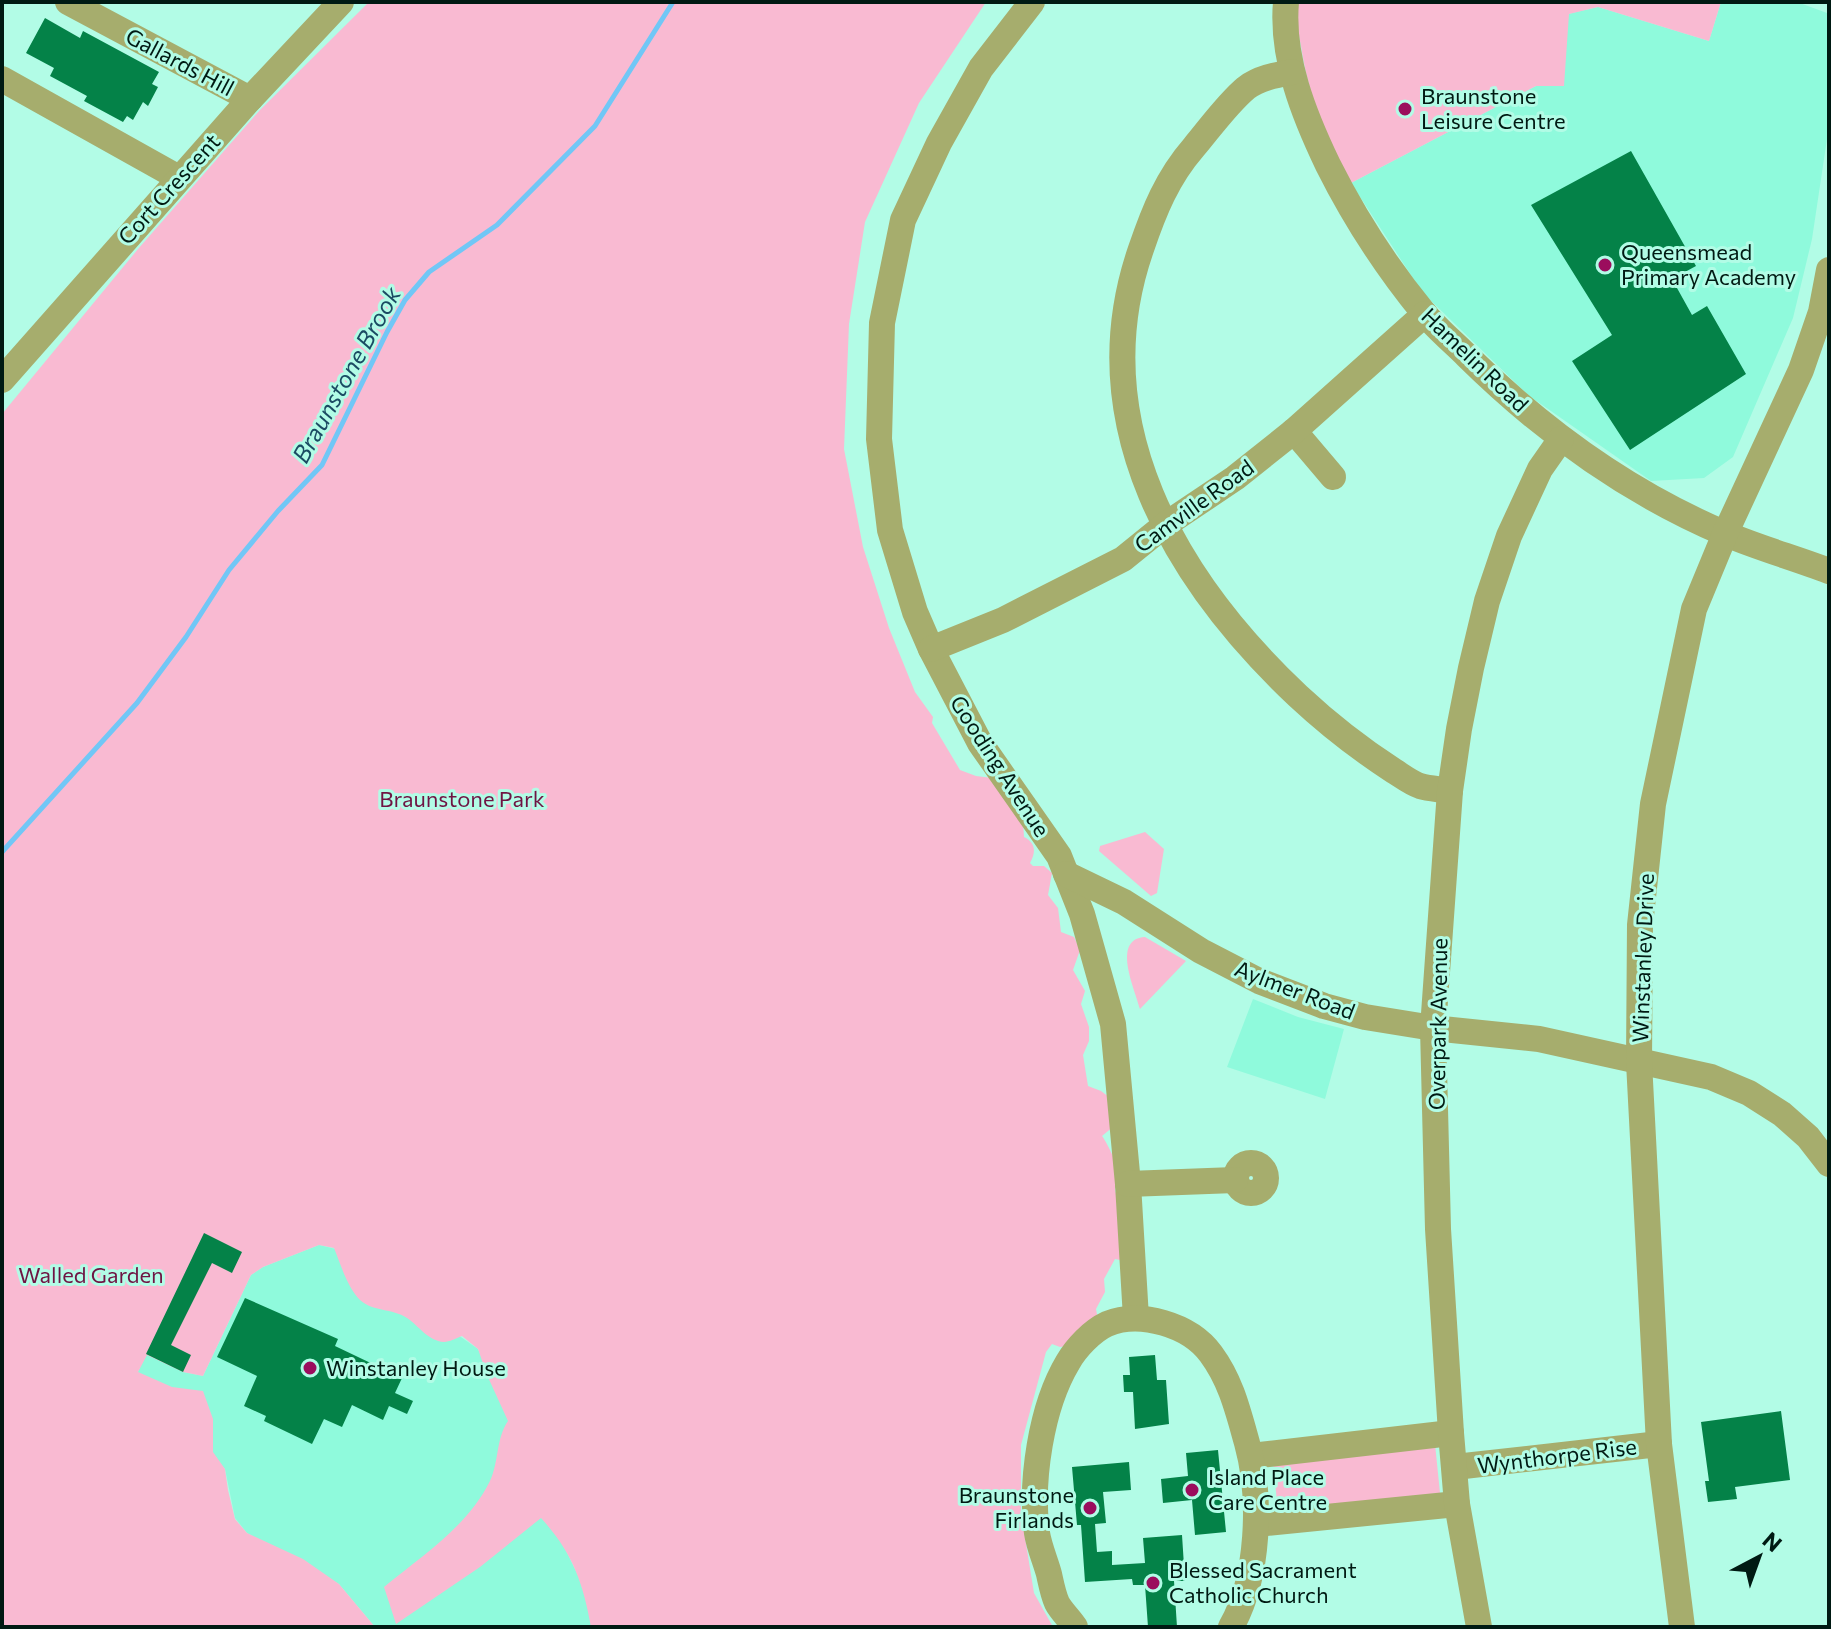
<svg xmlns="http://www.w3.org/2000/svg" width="1831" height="1629" viewBox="0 0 1831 1629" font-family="Commissioner,sans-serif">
  <rect width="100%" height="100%" fill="#b2fce6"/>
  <g fill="#8ffadc">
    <polygon points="1721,2 1797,2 1827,13 1827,139 1812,239 1793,318 1733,457 1704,478 1651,481 1528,395 1422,292 1351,183 1536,86 1563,86 1568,14 1598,7 1709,41"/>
    <polygon points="1253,999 1298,1017 1344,1029 1325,1099 1227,1067"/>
    <polygon points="319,1245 336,1249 478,1349 542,1501 603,1627 375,1627 339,1584 247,1533 235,1518 225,1469 133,1383 146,1354 183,1372 203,1376 251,1275 263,1267"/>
  </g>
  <g fill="#f9bad2">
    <path d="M 369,2 L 986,2 L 919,103 L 865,222 L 849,324 L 844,449 L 863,547 L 889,628 L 915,692 L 933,717 L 932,723 L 960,770 L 976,776 L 992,778 L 1023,821 L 1024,837 C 1036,843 1036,852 1030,863 L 1033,866 L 1044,866 L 1052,873 L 1048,895 L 1058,908 L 1061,932 L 1074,937 L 1080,950 L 1073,970 L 1085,991 L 1081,1004 L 1089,1027 L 1089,1041 L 1083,1055 L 1088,1086 L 1101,1091 L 1113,1100 L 1114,1126 L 1102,1136 C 1106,1141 1116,1161 1117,1167 C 1120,1181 1109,1188 1120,1199 L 1120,1260 L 1115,1259 L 1104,1279 L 1105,1292 L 1096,1309 L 1098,1320 L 1085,1343 L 1060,1347 L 1052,1344 L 1046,1352 L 1021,1445 L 1021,1513 L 1034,1593 L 1053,1627 L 591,1627 C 583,1582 572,1552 541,1518 L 480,1567 L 396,1624 L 384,1587 C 423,1555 467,1527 490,1481 C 499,1462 496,1438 508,1421 L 487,1375 L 478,1349 L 462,1336 C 457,1338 449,1342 444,1342 C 428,1341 419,1326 407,1318 C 392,1308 373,1312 360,1300 C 347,1287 341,1265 334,1248 L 319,1245 L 263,1267 L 251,1275 L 203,1376 L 183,1372 L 147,1355 L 138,1372 L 172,1387 L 203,1391 L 213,1419 L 213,1452 L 225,1469 L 228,1490 L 235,1519 L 247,1533 L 303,1559 L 339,1584 L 375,1627 L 2,1627 L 2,414 L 138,249 L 260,110 Z"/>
    <path d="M 1298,2 L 1721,2 L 1709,41 L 1598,7 L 1569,14 L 1564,86 L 1536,86 L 1351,183 C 1326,137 1309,99 1301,46 C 1298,31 1295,17 1298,2 Z"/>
    <polygon points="1145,832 1164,849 1157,893 1151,896 1099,851 1100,846"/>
    <path d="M 1145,937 L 1186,961 L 1140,1009 C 1135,989 1111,939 1145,937 Z"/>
    <polygon points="1435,1444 1440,1493 1278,1512 1273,1462"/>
  </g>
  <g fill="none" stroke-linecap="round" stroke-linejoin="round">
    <polyline stroke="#71c7f6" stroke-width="5" points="2,852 137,703 186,637 229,570 278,511 322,465 387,332 405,300 429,272 497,225 595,126 673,2"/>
  </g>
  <g fill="#048248">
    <polygon points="45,18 80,38 83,31 159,72 152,84 158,87 148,106 143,102 133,120 127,116 123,122 84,101 87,96 50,76 54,68 26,53"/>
    <polygon points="1631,151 1696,266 1672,279 1692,315 1707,306 1746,374 1630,450 1572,361 1612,335 1531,205"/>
    <polygon points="204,1233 242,1252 232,1273 212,1263 171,1345 191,1355 183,1372 146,1354"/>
    <polygon points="245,1298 338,1339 335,1346 402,1378 395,1393 413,1401 407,1414 389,1406 383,1420 352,1405 342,1427 324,1419 312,1444 264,1421 266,1416 244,1406 257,1376 217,1357"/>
    <polygon points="1155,1355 1157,1380 1166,1380 1169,1424 1135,1429 1133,1392 1124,1392 1123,1375 1130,1375 1129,1357"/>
    <polygon points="1781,1411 1790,1480 1735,1487 1737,1499 1708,1502 1705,1481 1709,1481 1701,1422"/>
    <polygon points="1218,1450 1226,1532 1195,1535 1192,1500 1163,1503 1161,1479 1188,1476 1186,1453"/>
    <polygon points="1129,1462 1131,1490 1103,1492 1106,1523 1095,1524 1097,1552 1112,1551 1112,1565 1145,1563 1143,1538 1182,1535 1185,1581 1174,1581 1177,1627 1148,1627 1145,1585 1133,1585 1132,1579 1085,1582 1081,1525 1077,1525 1072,1467"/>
  </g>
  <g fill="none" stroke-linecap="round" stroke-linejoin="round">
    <g stroke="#a6ad6d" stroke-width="26">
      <polyline points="68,2 250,99"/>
      <polyline points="1032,2 981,68 939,143 903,220 882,323 879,439 890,530 915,612 931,649 980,743 1059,856 1082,914 1113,1024 1128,1184 1136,1318"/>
      <path d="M 1286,2 C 1281,58 1304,115 1328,165 C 1354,217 1387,268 1424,313 C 1436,328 1453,342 1467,356 C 1541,429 1629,493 1726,534 C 1759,548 1795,558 1829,571"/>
      <path d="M 1292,72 C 1276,75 1259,78 1246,88 C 1227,104 1210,128 1194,147 C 1167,178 1154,211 1141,249 C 1081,422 1175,580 1298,696 C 1328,724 1360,749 1394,771 C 1402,776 1411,783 1420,786 C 1430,789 1440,789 1450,791"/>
      <polyline points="2,79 179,178"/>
      <polyline points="2,380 250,99 341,2"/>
      <polyline points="1294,431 1333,477"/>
      <polyline points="931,649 1003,620 1123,559 1165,525 1235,478 1294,431 1425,314"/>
      <polyline points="1066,874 1124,902 1201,951 1259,981 1324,1006 1365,1017 1433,1028 1539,1039 1711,1077 1749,1093 1782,1114 1808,1137 1829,1164"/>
      <circle cx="1251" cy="1178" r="15"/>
      <polyline points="1128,1184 1235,1180"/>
      <polyline points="1251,1456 1451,1433"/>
      <polyline points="1455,1467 1659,1444"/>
      <polyline points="1256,1524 1457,1504"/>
      <path d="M 1075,1627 C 1070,1619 1061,1611 1057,1603 C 1053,1594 1051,1583 1049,1574 C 1045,1560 1039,1546 1037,1533 C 1030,1481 1041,1407 1068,1362 C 1076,1348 1092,1331 1107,1324 C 1140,1310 1190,1325 1211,1354 C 1231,1381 1238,1411 1247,1443 C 1262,1497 1259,1578 1231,1627"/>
      <polyline points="1479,1627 1457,1504 1451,1433 1438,1229 1433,1028 1450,791 1459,729 1471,668 1487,601 1509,536 1540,469 1561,439"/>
      <polyline points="1682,1627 1659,1444 1639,1062 1640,925 1653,804 1694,609 1725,534 1801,370 1821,312 1829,270"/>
    </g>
  </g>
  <g fill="#9b0d5d" stroke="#b2fce6" stroke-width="3">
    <circle cx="1405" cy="109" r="8"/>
    <circle cx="1605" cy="265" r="8"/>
    <circle cx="310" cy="1368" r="8"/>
    <circle cx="1192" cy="1490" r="8"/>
    <circle cx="1090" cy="1508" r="8"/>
    <circle cx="1153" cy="1583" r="8"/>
  </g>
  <g text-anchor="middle" stroke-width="6" stroke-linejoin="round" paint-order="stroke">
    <g font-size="22" fill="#001a13" stroke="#b2fce6">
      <text transform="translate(180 62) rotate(28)" y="8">Gallards Hill</text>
      <text transform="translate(169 189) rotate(-48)" y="8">Cort Crescent</text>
      <text transform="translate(1475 360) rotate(44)" y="8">Hamelin Road</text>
      <text transform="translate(1194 506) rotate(-36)" y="8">Camville Road</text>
      <text transform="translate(1000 766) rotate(57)" y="8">Gooding Avenue</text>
      <text transform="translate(1643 958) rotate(-88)" y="8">Winstanley Drive</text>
      <text transform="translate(1295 990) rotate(21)" y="8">Aylmer Road</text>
      <text transform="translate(1438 1024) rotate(-89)" y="8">Overpark Avenue</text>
      <text transform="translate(1557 1456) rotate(-7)" y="8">Wynthorpe Rise</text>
    </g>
    <g font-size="22" fill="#001a13" stroke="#b2fce6" text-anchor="start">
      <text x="1421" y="104">Braunstone<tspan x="1421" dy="25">Leisure Centre</tspan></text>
      <text x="1621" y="260">Queensmead<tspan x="1621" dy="25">Primary Academy</tspan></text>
      <text x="326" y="1376">Winstanley House</text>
      <text x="1208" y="1485">Island Place<tspan x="1208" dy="25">Care Centre</tspan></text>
      <text x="1074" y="1503" text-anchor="end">Braunstone<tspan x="1074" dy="25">Firlands</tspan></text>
      <text x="1169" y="1578">Blessed Sacrament<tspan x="1169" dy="25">Catholic Church</tspan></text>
    </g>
    <g font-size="22" fill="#6f1443" stroke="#b2fce6">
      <text x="462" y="807">Braunstone Park</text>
      <text x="91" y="1283">Walled Garden</text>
    </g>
    <g font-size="24" font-style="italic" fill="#1b4b63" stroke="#b2fce6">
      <text transform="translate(347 375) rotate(-61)" y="8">Braunstone Brook</text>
    </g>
  </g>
  <rect width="1831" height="1629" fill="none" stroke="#001a13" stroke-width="8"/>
  <g transform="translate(1759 1557) rotate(41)" stroke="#b2fce6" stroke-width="6" paint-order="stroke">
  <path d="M0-6L14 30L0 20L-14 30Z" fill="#001a13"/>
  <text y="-12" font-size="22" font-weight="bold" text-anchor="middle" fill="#001a13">N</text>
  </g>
</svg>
